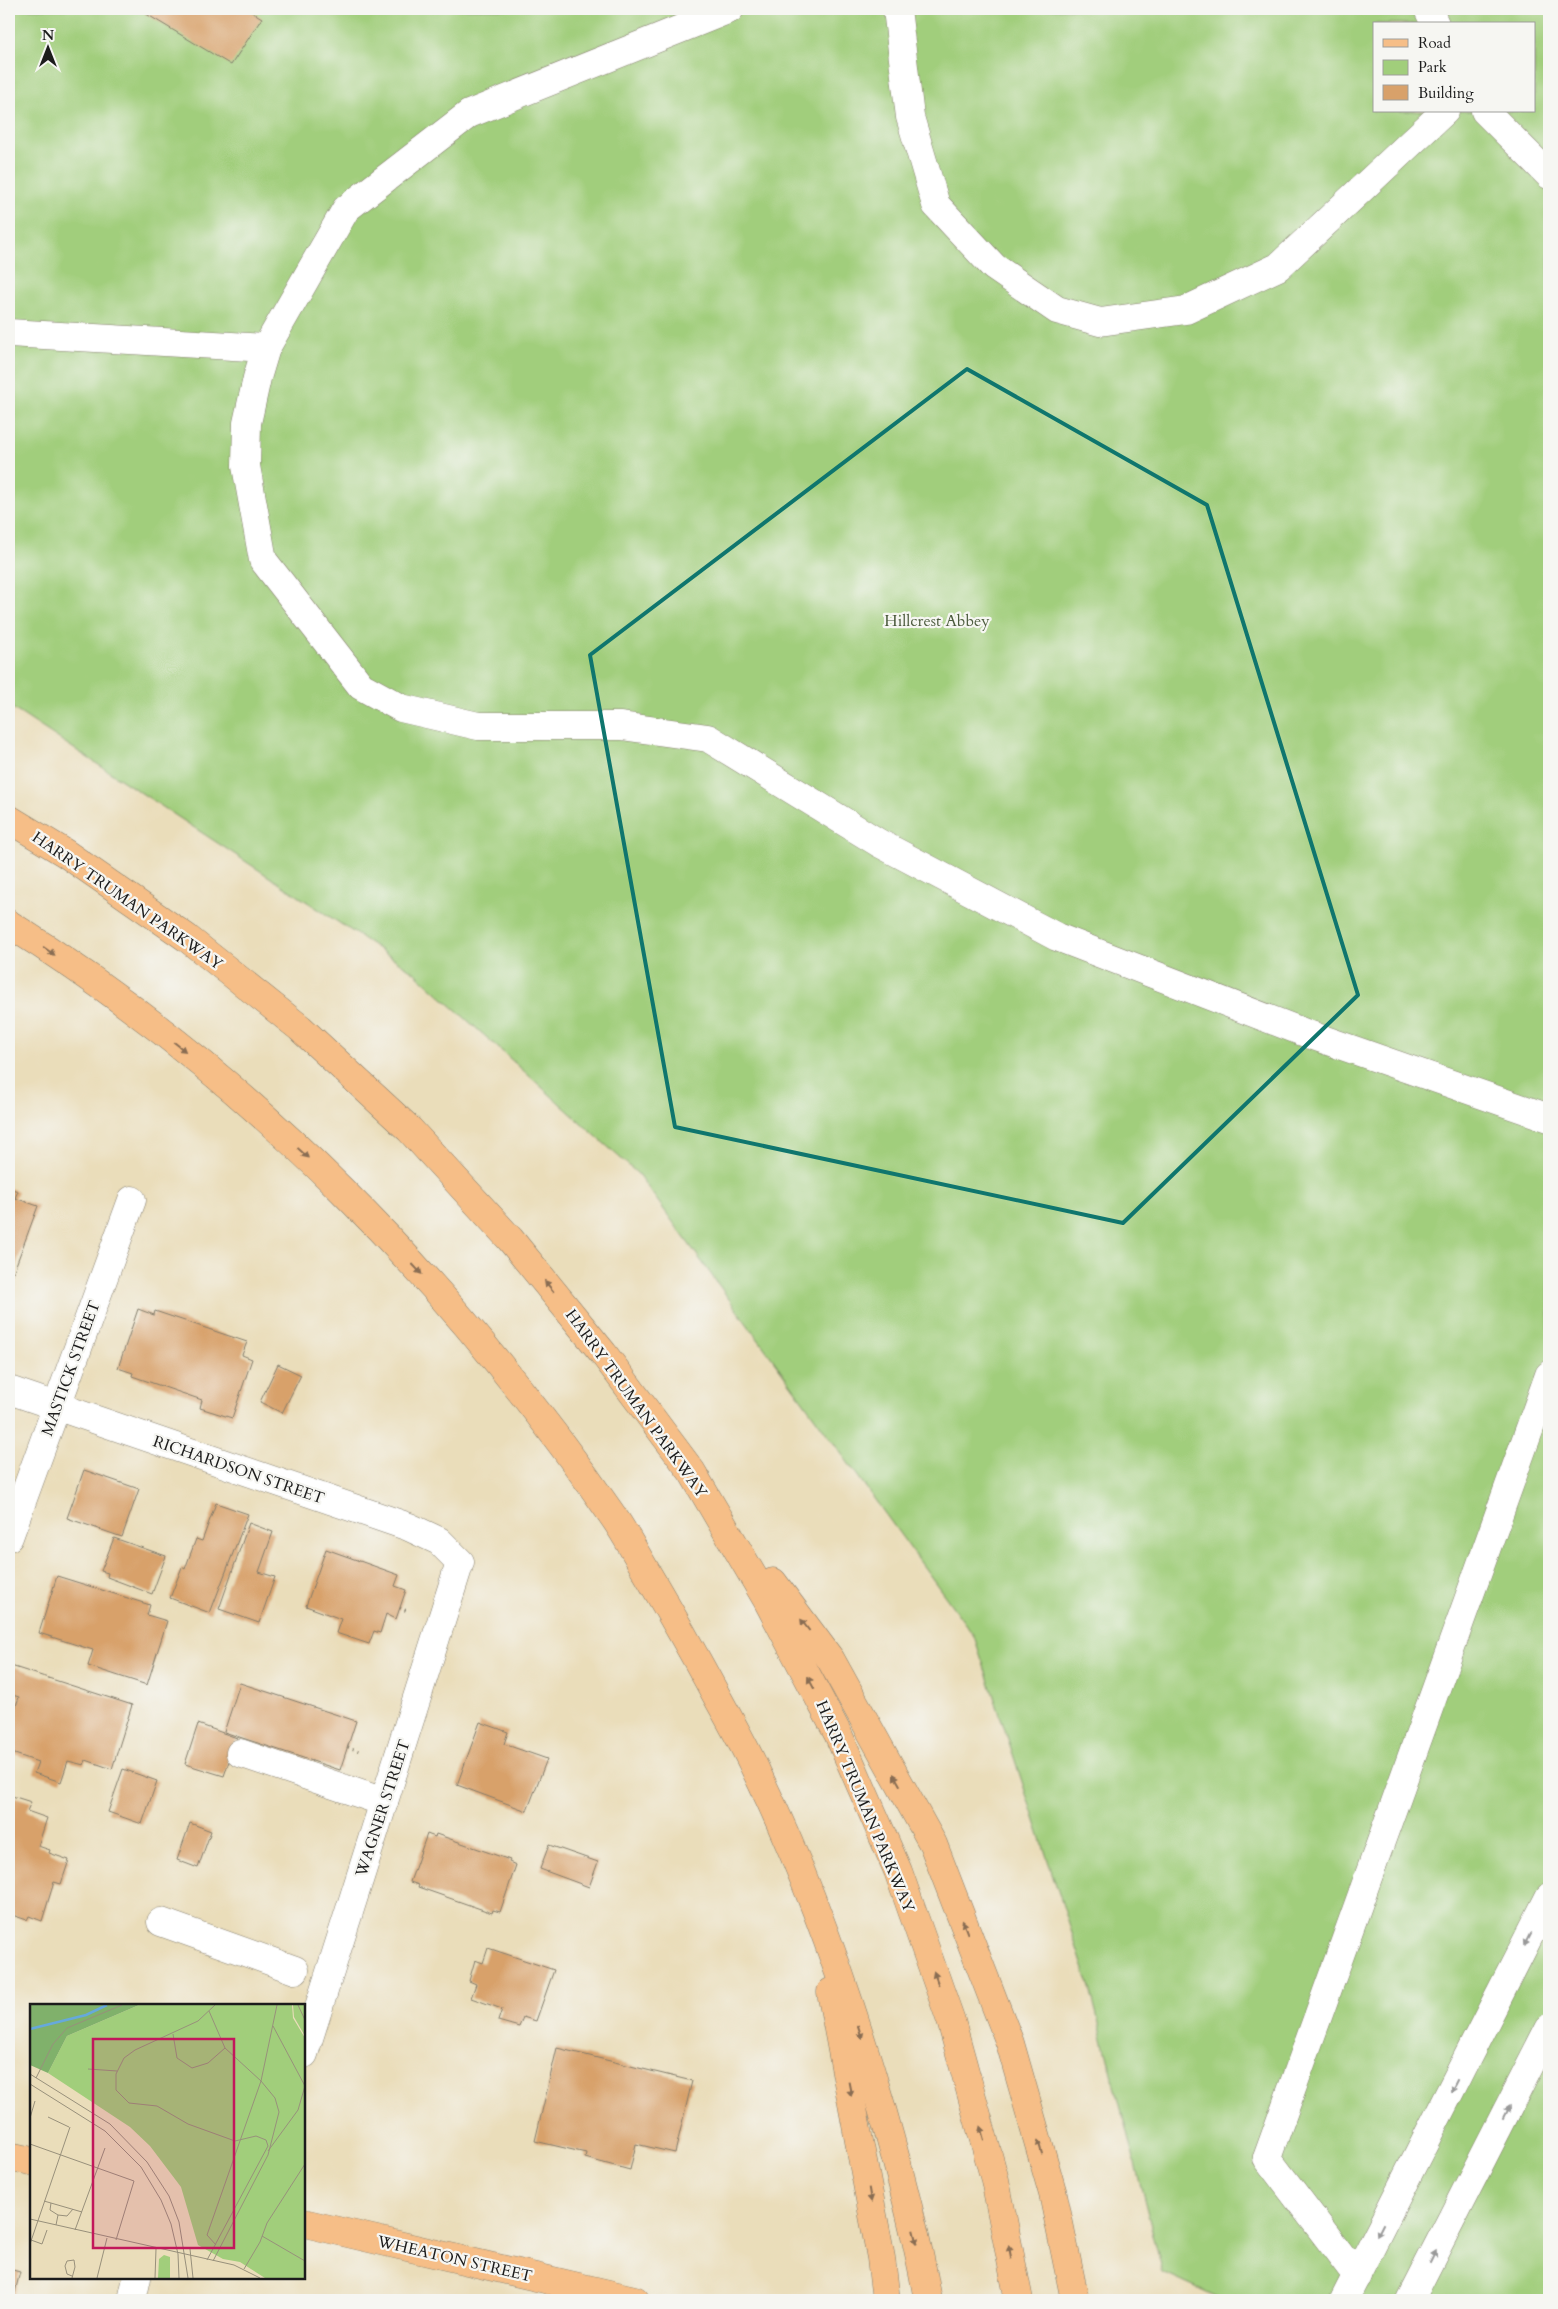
<svg xmlns="http://www.w3.org/2000/svg" width="1558" height="2309" viewBox="0 0 1558 2309" font-family="Cardo,serif">
  <rect width="100%" height="100%" fill="#f6f6f2"/>
  <filter id="ink" filterUnits="userSpaceOnUse"><feTurbulence type="fractalNoise" baseFrequency=".02" numOctaves="2"/><feDisplacementMap in="SourceGraphic" scale="10" xChannelSelector="R" yChannelSelector="G"/><feConvolveMatrix kernelMatrix="1 2 1 2 8 2 1 2 1" color-interpolation-filters="sRGB"/></filter>
  <filter id="wash" filterUnits="userSpaceOnUse"><feTurbulence type="fractalNoise" baseFrequency=".0096" numOctaves="4" result="noise"/><feDisplacementMap in="SourceGraphic" scale="20" xChannelSelector="R" yChannelSelector="G"/><feGaussianBlur stdDeviation="1.12" result="paint"/><feColorMatrix in="noise" values="0 0 0 0 0 0 0 0 0 0 0 0 0 0 0 0 0 1.4 0 .05"/><feComposite in="paint" operator="in"/></filter>
  <g filter="url(#wash)">
    <rect width="100%" height="100%" fill="#eaddba"/>
    <path fill="#a1ce7b" stroke="#5e754c" fill-rule="evenodd" d="M 9,9 L 1549,9 L 1549,2300 L 1222,2300 L 1163,2273 L 1090,1988 L 974,1636 L 638,1174 L 414,972 L 9,706 ZM 1374,24 L 1534,24 L 1534,111 L 1374,111 Z"/>
    <g id="blocks">
      <g fill="#d8a16a">
        <polygon points="138,9 247,9 262,18 231,65"/>
        <polygon points="9,1188 18,1191 15,1198 38,1206 9,1284"/>
        <polygon points="138,1309 154,1315 155,1311 247,1342 242,1355 252,1359 232,1418 200,1408 202,1400 132,1376 133,1373 118,1368"/>
        <polygon points="278,1364 301,1375 282,1413 260,1402"/>
        <polygon points="84,1470 139,1489 122,1537 67,1518"/>
        <polygon points="216,1503 248,1514 210,1613 170,1598 182,1567 185,1569 196,1539 202,1541"/>
        <polygon points="249,1523 273,1532 259,1572 275,1577 259,1623 219,1609"/>
        <polygon points="114,1538 166,1556 152,1594 107,1577 108,1573 101,1571"/>
        <polygon points="326,1549 399,1575 395,1586 406,1590 396,1619 386,1614 380,1633 374,1631 369,1644 336,1633 341,1619 306,1606"/>
        <polygon points="57,1576 150,1605 147,1615 167,1621 147,1685 88,1666 93,1650 39,1633"/>
        <polygon points="11,1666 132,1705 112,1769 86,1760 84,1765 68,1761 61,1782 34,1773 38,1762 9,1752 9,1727 19,1697 9,1694 9,1672"/>
        <polygon points="240,1683 356,1721 340,1770 224,1732"/>
        <polygon points="480,1722 508,1732 504,1744 547,1759 527,1811 457,1785"/>
        <polygon points="198,1724 237,1738 224,1776 185,1764"/>
        <polygon points="123,1769 157,1781 142,1824 108,1812"/>
        <polygon points="9,1795 31,1802 27,1811 47,1818 38,1846 50,1850 49,1853 69,1860 61,1884 54,1882 42,1921 29,1916 27,1920 9,1914"/>
        <polygon points="190,1823 211,1831 198,1868 177,1860"/>
        <polygon points="427,1834 435,1837 436,1834 510,1860 509,1862 516,1865 500,1912 493,1910 492,1913 418,1887 419,1885 410,1882"/>
        <polygon points="549,1845 598,1862 589,1887 540,1869"/>
        <polygon points="488,1948 554,1970 536,2021 523,2017 519,2027 498,2021 502,2009 471,1998 476,1984 469,1981 475,1960 483,1963"/>
        <polygon points="557,2048 692,2081 675,2153 636,2144 630,2170 585,2158 586,2153 535,2141"/>
        <polygon points="9,2269 20,2272 13,2300 9,2300"/>
      </g>
    </g>
  </g>
  <g filter="url(#ink)">
    <use href="#blocks" fill-opacity="0" stroke="#837c6b" stroke-width="1"/>
    <g fill="none" stroke-linecap="round" stroke-linejoin="round">
      <g stroke="#837c6b" stroke-width="29">
        <g id="minor">
          <polyline points="730,9 469,114 346,209 266,348 257,378 247,423 246,466 263,560 361,686 401,708 478,726 621,726 708,738 879,843 1057,937 1308,1034 1549,1118"/>
          <polyline points="897,9 910,117 936,205 994,267 1057,310 1100,322 1186,310 1278,267 1445,111"/>
          <polyline points="1428,9 1435,24"/>
          <polyline points="1485,111 1549,175"/>
          <polyline points="9,333 266,348"/>
          <polyline points="9,1390 409,1527 439,1541 460,1562 304,2054"/>
          <polyline points="9,1537 132,1200"/>
          <polyline points="240,1753 384,1802"/>
          <polyline points="161,1922 295,1970"/>
          <polyline points="1357,2276 1267,2158 1549,1375"/>
          <polyline points="132,2300 137,2278"/>
          <polyline points="1344,2300 1549,1897"/>
          <polyline points="1410,2300 1549,2028"/>
        </g>
      </g>
      <g stroke="#837c6b" stroke-width="29">
        <g id="major">
          <polyline points="9,2156 31,2161"/>
          <polyline points="304,2223 635,2300"/>
        </g>
      </g>
      <g stroke="#837c6b" stroke-width="29">
        <g id="highway">
          <polyline points="9,819 65,853 187,938 300,1028 409,1129 510,1239 603,1353 692,1472 767,1600 838,1734 898,1871 951,2021 995,2180 1019,2300"/>
          <path d="M 9,924 C 250,1075 454,1285 615,1519 C 628,1538 638,1558 650,1578 C 670,1612 690,1647 709,1682 C 725,1712 743,1742 757,1773 C 809,1880 849,1994 882,2109 C 900,2172 917,2236 928,2300"/>
          <polyline points="773,1582 831,1660 933,1844 1010,2043 1053,2194 1075,2300"/>
          <polyline points="831,1992 881,2258 886,2300"/>
        </g>
      </g>
      <g stroke="#837c6b" stroke-width="3" stroke-dasharray="1 4" stroke-linecap="butt">
        <polyline points="400,1608 407,1611"/>
        <polyline points="348,1747 362,1752"/>
      </g>
      <use href="#minor" stroke="#fff" stroke-width="28"/>
      <use href="#major" stroke="#f6be87" stroke-width="28"/>
      <use href="#highway" stroke="#f6be87" stroke-width="28"/>
    </g>
    <defs><path id="oneway-solid" d="M-6-.8H1V-3.2L6.5 0L1 3.2V.8H-6Z" transform="scale(1.25)"/></defs>
    <g fill="#896d52">
      <use href="#oneway-solid" transform="translate(49 951) rotate(35)"/>
      <use href="#oneway-solid" transform="translate(180 1047) rotate(39)"/>
      <use href="#oneway-solid" transform="translate(303 1153) rotate(43)"/>
      <use href="#oneway-solid" transform="translate(417 1269) rotate(47)"/>
      <use href="#oneway-solid" transform="translate(549 1286) rotate(-129)"/>
      <use href="#oneway-solid" transform="translate(805 1625) rotate(-127)"/>
      <use href="#oneway-solid" transform="translate(811 1683) rotate(-118)"/>
      <use href="#oneway-solid" transform="translate(897 1780) rotate(-119)"/>
      <use href="#oneway-solid" transform="translate(965 1927) rotate(-111)"/>
      <use href="#oneway-solid" transform="translate(936 1978) rotate(-110)"/>
      <use href="#oneway-solid" transform="translate(860 2032) rotate(72)"/>
      <use href="#oneway-solid" transform="translate(850 2089) rotate(79)"/>
      <use href="#oneway-solid" transform="translate(982 2133) rotate(-106)"/>
      <use href="#oneway-solid" transform="translate(1040 2147) rotate(-106)"/>
      <use href="#oneway-solid" transform="translate(870 2195) rotate(80)"/>
      <use href="#oneway-solid" transform="translate(915 2237) rotate(76)"/>
      <use href="#oneway-solid" transform="translate(1010 2252) rotate(-101)"/>
    </g>
    <g fill="#999">
      <use href="#oneway-solid" transform="translate(1527 1940) rotate(117)"/>
      <use href="#oneway-solid" transform="translate(1454 2086) rotate(117)"/>
      <use href="#oneway-solid" transform="translate(1506 2112) rotate(-63)"/>
      <use href="#oneway-solid" transform="translate(1380 2230) rotate(117)"/>
      <use href="#oneway-solid" transform="translate(1433 2257) rotate(-63)"/>
    </g>
  </g>
  <path fill="none" stroke="#0f766e" stroke-width="4" stroke-linejoin="round" d="M 967,369 L 1207,505 L 1358,995 L 1123,1223 L 675,1127 L 590,655 Z"/>
  <g text-anchor="middle" stroke-width="4.5" stroke-linejoin="round" paint-order="stroke">
    <g font-size="16" fill="#4b5a3d" stroke="#f6f6f2">
      <text x="937" y="626">Hillcrest Abbey</text>
    </g>
    <g font-size="16" fill="#1c1c1c" stroke="#f6f6f2">
      <text transform="translate(128 900) rotate(35)" y="6">HARRY TRUMAN PARKWAY</text>
      <text transform="translate(70 1368) rotate(-70)" y="6">MASTICK STREET</text>
      <text transform="translate(637 1403) rotate(54)" y="6">HARRY TRUMAN PARKWAY</text>
      <text transform="translate(239 1469) rotate(19)" y="6">RICHARDSON STREET</text>
      <text transform="translate(866 1806) rotate(67)" y="6">HARRY TRUMAN PARKWAY</text>
      <text transform="translate(382 1808) rotate(-72)" y="6">WAGNER STREET</text>
      <text transform="translate(455 2258) rotate(13)" y="6">WHEATON STREET</text>
    </g>
  </g>
  <g transform="translate(30 2004)">
    <rect width="275" height="275" fill="#eaddba"/>
    <path d="M 109,1 L 262,1 L 263,14 L 275,34 L 275,274 L 235,274 L 210,258 L 193,255 L 168,241 L 151,183 L 120,142 L 100,123 L 18,69 L 37,32 ZM 263,1 L 275,1 L 275,32 L 264,13 ZM 134,251 L 140,253 L 140,274 L 128,274 L 129,255 Z" fill="#a1ce7b"/>
    <path d="M 0,1 L 109,1 L 37,32 L 18,69 L 0,61 Z" fill="#80b16b"/>
    <path fill="none" stroke="#66a9db" stroke-width="2.5" d="M 0,25 L 56,11 L 77,1"/>
    <path fill="none" stroke="#98907b" stroke-width="1" d="M 185,1 L 168,17 L 105,46 L 94,54 L 86,70 L 86,86 L 99,99 L 127,102 L 158,120 L 205,137 L 226,132 L 236,136 L 238,142M 268,1 L 275,16M 179,7 L 195,44 L 231,77 L 245,94 L 249,108 L 238,151 L 183,257M 143,30 L 147,54 L 162,64 L 178,59 L 195,44M 58,65 L 87,67M 0,70 L 80,120 L 117,158 L 139,192 L 149,218 L 158,274M 6,74 L 23,40 L 37,24 L 92,1M 0,80 L 75,127 L 111,163 L 131,196 L 141,220 L 148,250 L 149,274M 18,113 L 39,123M 0,114 L 5,97M 0,140 L 104,177 L 86,236M 238,147 L 268,106 L 275,82 L 243,22M 14,197 L 52,208M 21,199 L 20,206 L 28,211 L 26,221M 28,211 L 37,212 L 43,205M 0,215 L 204,261 L 230,274M 45,226 L 75,144M 232,232 L 275,257M 1,236 L 12,240 L 17,226M 0,240 L 40,123M 186,241 L 177,231 L 231,77 L 247,1M 160,245 L 163,274M 177,256 L 238,142M 214,265 L 230,238 L 237,219 L 275,160M 42,274 L 45,263 L 44,256 L 37,257 L 35,262 L 37,270 L 42,272M 67,274 L 77,234M 125,274 L 126,245"/>
    <path fill="#c2185b" fill-opacity="0.15" stroke="#c2185b" stroke-width="2.5" d="M 63,35 L 204,35 L 204,244 L 63,244 Z"/>
    <rect width="275" height="275" fill="none" stroke="#1c1c1c" stroke-width="2.5"/>
  </g>
  <rect width="1558" height="2309" fill="none" stroke="#f6f6f2" stroke-width="30"/>
  <rect x="1373" y="22" width="162" height="90" fill="#f6f6f2" stroke="#9f9f9c"/>
  <rect x="1383" y="39" width="25" height="8" fill="#f6be87" stroke="#9f9f9c"/>
  <text x="1418" y="48" font-size="15" fill="#1c1c1c">Road</text>
  <rect x="1383" y="60" width="25" height="15" fill="#a1ce7b" stroke="#9f9f9c"/>
  <text x="1418" y="72" font-size="15" fill="#1c1c1c">Park</text>
  <rect x="1383" y="85" width="25" height="15" fill="#d8a16a" stroke="#9f9f9c"/>
  <text x="1418" y="98" font-size="15" fill="#1c1c1c">Building</text>
  <g transform="translate(48 48)" stroke="#f6f6f2" stroke-width="4" paint-order="stroke">
  <path d="M0-4L9 19L0 12L-9 19Z" fill="#1c1c1c"/>
  <text y="-8" font-size="14" font-weight="bold" text-anchor="middle" fill="#1c1c1c">N</text>
  </g>
</svg>
